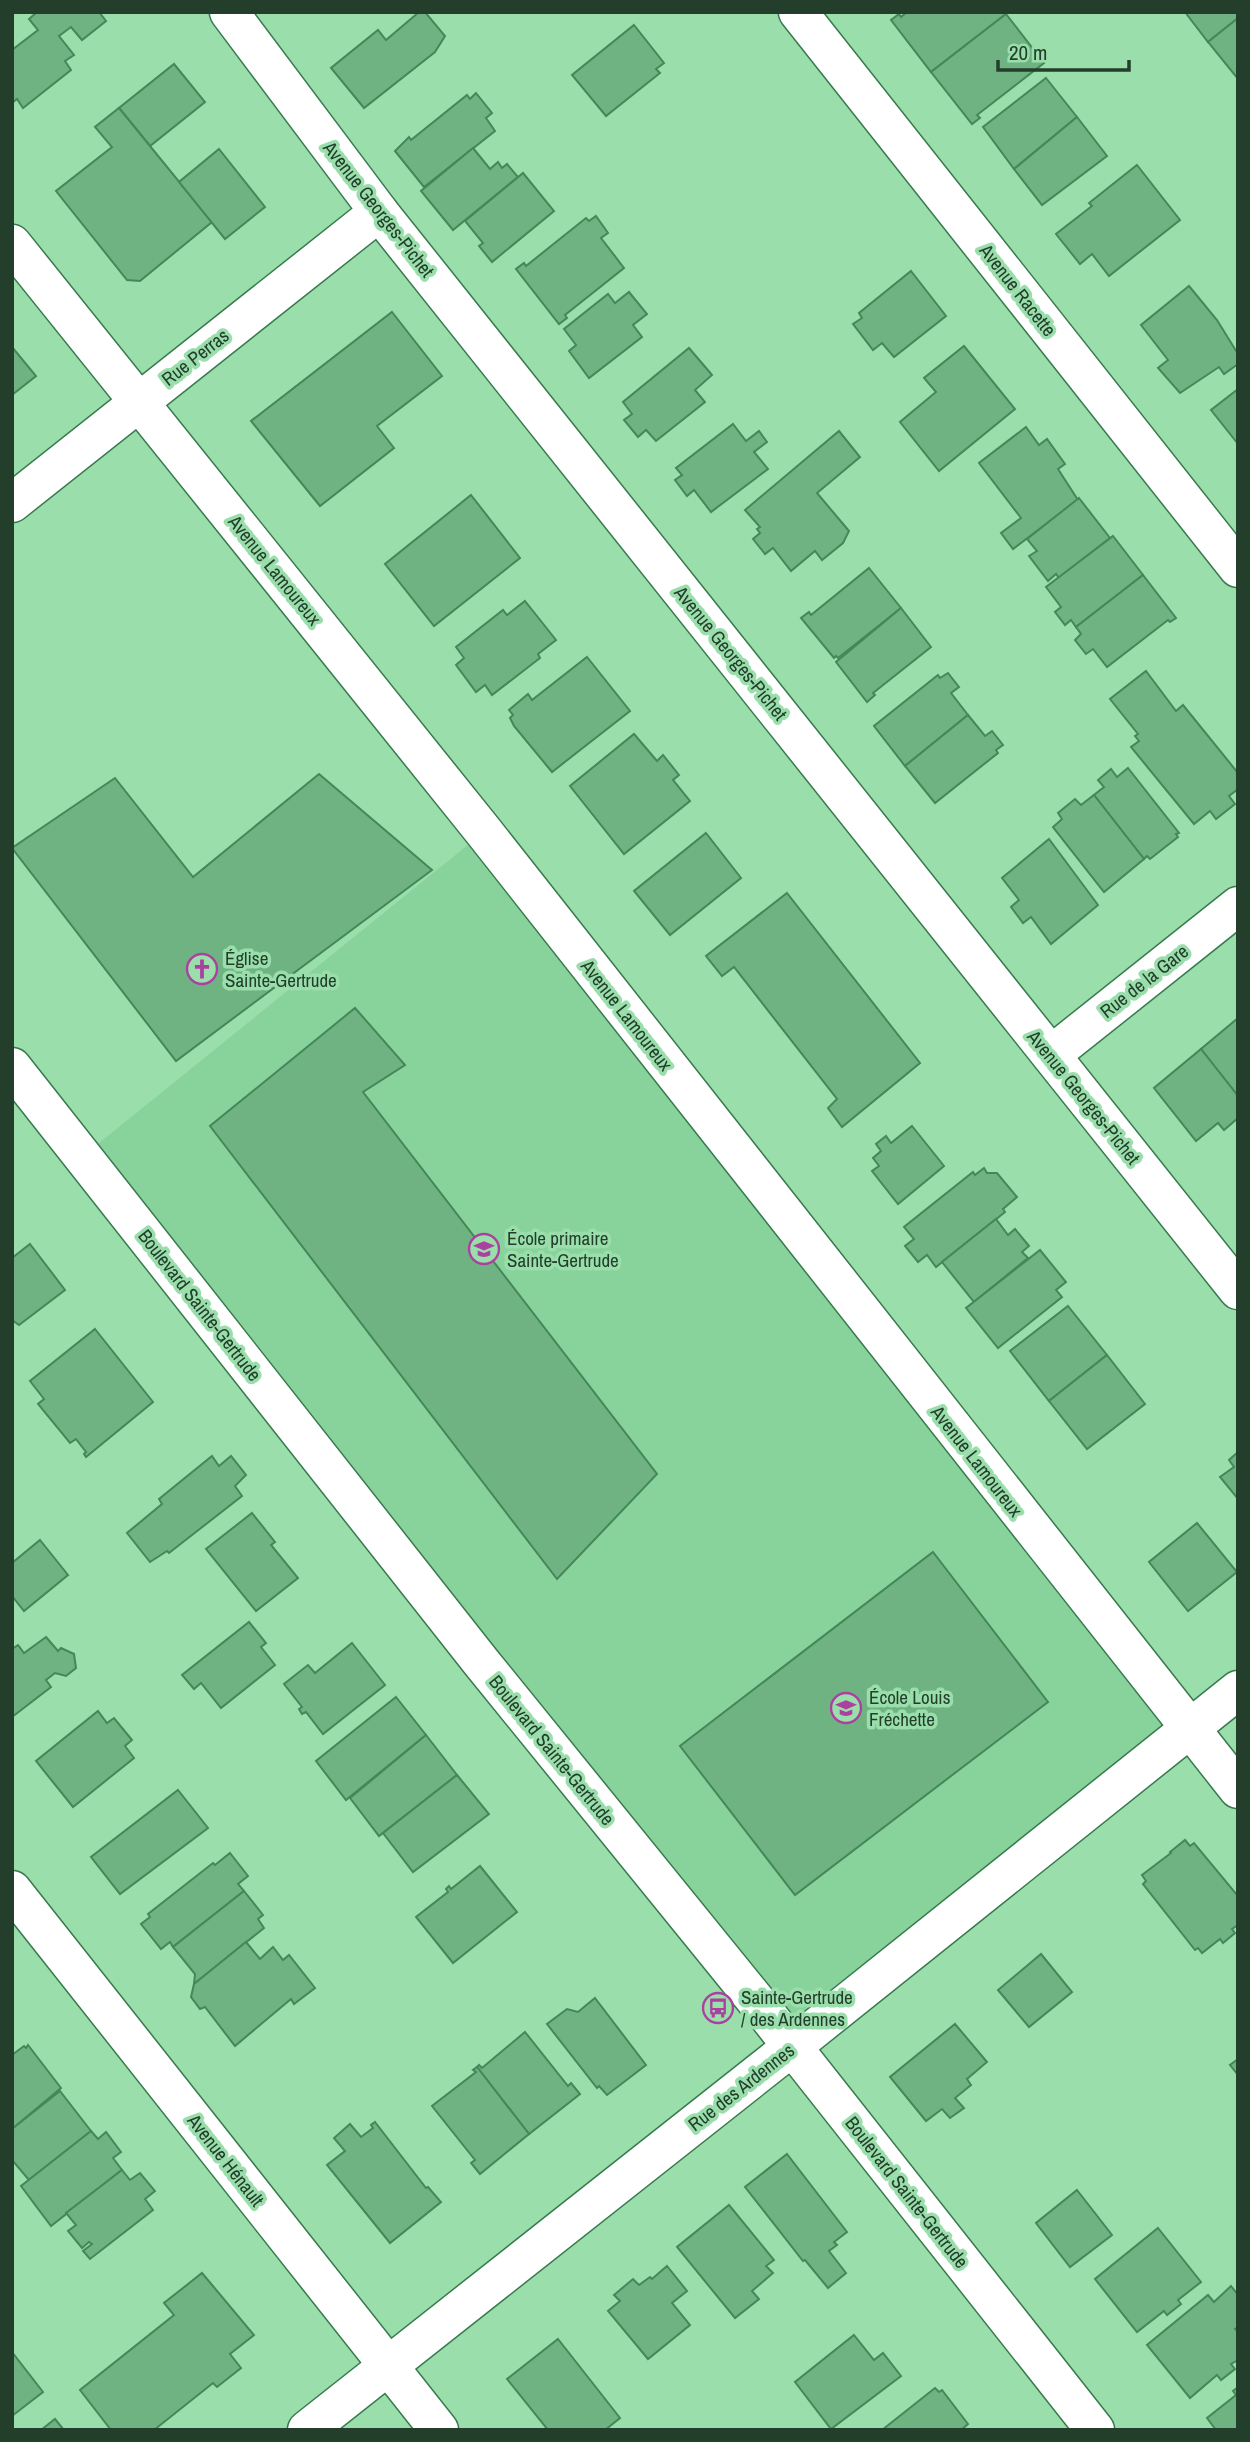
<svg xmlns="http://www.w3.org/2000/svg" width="1250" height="2442" viewBox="0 0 1250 2442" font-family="'Archivo Narrow',sans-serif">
  <rect width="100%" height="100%" fill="#99deab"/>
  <polygon fill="#88d39c" points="484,832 1190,1729 793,2046 83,1156"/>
  <g fill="#70b383" stroke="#448759" stroke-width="2">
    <polygon points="37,12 99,12 106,21 82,40 71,27 59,36 74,55 65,61 71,70 23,108 17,99 12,103 12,50 38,30 29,19"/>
    <polygon points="419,12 425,12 445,36 435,52 364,108 331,68 378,30 386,40"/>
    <polygon points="907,12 1004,12 1006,14 931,72 891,20 899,14 901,17"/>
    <polygon points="1185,12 1238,12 1238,18 1208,42"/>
    <polygon points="1006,14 1044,63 977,115 980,118 972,124 931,72"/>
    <polygon points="1238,18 1238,79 1208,42"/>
    <polygon points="634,25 664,63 656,69 660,73 606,116 572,75"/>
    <polygon points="174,64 205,102 150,146 119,108"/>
    <polygon points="1046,78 1077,117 1014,169 983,127"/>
    <polygon points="476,93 492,113 486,118 495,131 424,187 395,151 409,137 411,140 467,95 470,99"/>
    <polygon points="119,108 212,222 140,281 127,280 56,191 112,147 95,127"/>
    <polygon points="1077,117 1107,156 1042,205 1014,169"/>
    <polygon points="473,148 490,169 498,162 502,168 507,164 518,177 453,230 421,191"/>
    <polygon points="219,149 265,207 225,239 179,182"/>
    <polygon points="1137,165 1180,220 1109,276 1092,254 1080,264 1056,234 1092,206 1089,203"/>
    <polygon points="523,173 554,211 492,262 479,246 483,243 465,221"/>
    <polygon points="596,216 608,233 601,238 624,268 565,315 567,318 559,324 516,269 524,263 526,266 586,218 589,221"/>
    <polygon points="911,271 946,316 894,357 882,343 873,350 853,324 862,318 859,313"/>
    <polygon points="1189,286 1217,320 1238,354 1238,364 1224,374 1219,367 1180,393 1158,368 1168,360 1141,325"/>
    <polygon points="629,292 647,314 633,325 642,337 589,378 569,351 576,345 564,329 608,294 615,303"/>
    <polygon points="392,312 442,376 377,426 394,448 320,506 251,421"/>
    <polygon points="964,346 1015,409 939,471 900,422 936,392 924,378"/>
    <polygon points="12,347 36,376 12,395"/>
    <polygon points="689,348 712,375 695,390 705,402 656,441 646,430 638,437 624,420 632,414 623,402"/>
    <polygon points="1238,389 1238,444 1211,410"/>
    <polygon points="733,424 746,441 759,431 767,442 754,452 768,469 711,512 694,490 687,496 675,480 682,475 676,468"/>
    <polygon points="1026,427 1039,445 1047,439 1065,464 1058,469 1078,500 1013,549 1001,533 1021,518 979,463"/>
    <polygon points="839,431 860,457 817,493 849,531 843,543 822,560 815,551 791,571 773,548 765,554 753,539 760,533 757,529 760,527 745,510"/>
    <polygon points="471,495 520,558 434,626 385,564"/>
    <polygon points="1079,498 1110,538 1059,578 1056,574 1048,581 1029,556 1037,551 1027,539"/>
    <polygon points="1113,536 1143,575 1076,627 1071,620 1065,625 1055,612 1061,607 1046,587"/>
    <polygon points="869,568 901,608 838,658 836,656 834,658 801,618 809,612 811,615"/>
    <polygon points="1143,575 1176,618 1170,622 1168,620 1107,667 1093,649 1086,654 1075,640 1081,634 1076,627"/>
    <polygon points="525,601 556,640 538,654 540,658 492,695 485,685 476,692 456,665 464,658 456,647 503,610 507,615"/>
    <polygon points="901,608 931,647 873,693 875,695 867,702 836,662"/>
    <polygon points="587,657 630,711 552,772 514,726 510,718 513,715 509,710 528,694 532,700"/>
    <polygon points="1146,671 1176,711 1183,705 1238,773 1238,789 1229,796 1235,804 1216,819 1210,811 1194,824 1131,747 1139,741 1135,736 1138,734 1110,699"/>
    <polygon points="948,673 959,687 951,693 968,715 905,766 874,726 938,675 940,678"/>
    <polygon points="968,715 985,736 992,731 1003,745 996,750 998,753 935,803 905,766"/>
    <polygon points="634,734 657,761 663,755 679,775 673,780 690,801 624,854 570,786"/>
    <polygon points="1128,768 1179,833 1176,834 1178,837 1150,859 1147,856 1144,859 1094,795 1104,787 1098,780 1111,769 1117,777"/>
    <polygon points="319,774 432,870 176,1061 12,848 115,778 193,877"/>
    <polygon points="1094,795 1144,859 1104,892 1053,827 1062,819 1058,813 1075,799 1081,805"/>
    <polygon points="706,833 741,878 670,935 634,891"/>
    <polygon points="1049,839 1098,905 1051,944 1031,917 1023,923 1011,907 1019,900 1002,878"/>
    <polygon points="787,893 920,1063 842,1127 828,1108 837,1099 734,967 722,976 706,956"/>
    <polygon points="355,1008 405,1065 363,1092 657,1474 557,1579 210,1126"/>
    <polygon points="1238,1018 1238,1096 1201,1049"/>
    <polygon points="1201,1049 1238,1096 1238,1118 1224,1130 1218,1123 1196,1141 1154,1088"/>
    <polygon points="912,1126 944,1166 898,1204 872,1171 879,1166 873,1158 881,1151 876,1144 886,1136 891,1143"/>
    <polygon points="984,1168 987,1173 997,1173 1017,1197 1003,1209 1005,1212 936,1267 927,1255 918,1262 905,1246 914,1239 904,1227 973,1172 975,1175"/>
    <polygon points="996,1219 1008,1235 1015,1229 1029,1246 1022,1252 1028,1258 974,1302 942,1262"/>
    <polygon points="30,1244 65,1290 19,1325 12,1320 12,1258"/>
    <polygon points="1040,1250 1066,1282 1056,1290 1062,1297 998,1348 966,1308"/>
    <polygon points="1068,1306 1107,1355 1049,1401 1010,1351"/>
    <polygon points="95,1329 153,1402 86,1457 84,1454 86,1452 76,1439 70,1443 38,1404 44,1399 30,1381"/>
    <polygon points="1107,1355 1145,1404 1087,1449 1049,1401"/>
    <polygon points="1238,1452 1238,1499 1220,1477 1234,1467 1229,1460"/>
    <polygon points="212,1456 219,1466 231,1456 246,1475 235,1486 242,1496 169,1553 167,1551 150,1562 127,1533 162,1504 159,1499"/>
    <polygon points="252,1513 275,1542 271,1545 298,1578 256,1611 206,1549"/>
    <polygon points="1197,1523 1237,1572 1188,1611 1149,1562"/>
    <polygon points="40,1540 68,1575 24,1611 12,1596 12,1563"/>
    <polygon points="933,1552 1048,1702 795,1895 680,1746"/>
    <polygon points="249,1622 266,1643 261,1647 275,1665 221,1708 201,1683 194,1689 182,1675"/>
    <polygon points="46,1637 58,1651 61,1648 74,1654 76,1668 66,1676 55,1673 46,1680 51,1687 12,1717 12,1649 18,1645 24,1653"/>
    <polygon points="352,1643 385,1685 323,1734 306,1712 302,1714 299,1709 302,1707 284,1684 308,1665 315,1673"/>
    <polygon points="396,1697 426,1735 346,1800 316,1761"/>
    <polygon points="98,1711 107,1723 114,1718 132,1740 125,1746 134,1758 73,1807 36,1761"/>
    <polygon points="426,1735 457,1775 379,1836 350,1798"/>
    <polygon points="457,1775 489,1814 413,1872 383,1833"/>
    <polygon points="178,1790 208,1828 120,1894 91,1857"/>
    <polygon points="1185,1840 1190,1846 1194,1843 1238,1896 1238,1925 1232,1929 1235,1933 1223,1943 1220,1939 1202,1953 1198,1948 1195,1950 1143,1884 1146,1881 1142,1875 1171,1853 1170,1852"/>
    <polygon points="230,1853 248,1876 238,1884 244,1891 173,1947 170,1942 161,1949 141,1924 150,1917 148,1914 213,1863 215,1865"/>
    <polygon points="480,1866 517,1912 453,1963 416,1917 448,1892 446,1889 449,1886 451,1889"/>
    <polygon points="244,1891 263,1915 258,1919 264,1928 194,1984 195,1974 173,1947"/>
    <polygon points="246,1942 260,1959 273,1947 283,1960 289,1955 315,1988 294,2004 291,1999 235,2046 205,2007 200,2009 191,1997 194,1984"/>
    <polygon points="1041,1954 1072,1992 1029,2027 998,1990"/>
    <polygon points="595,1998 646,2065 607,2095 599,2086 597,2088 547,2024 567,2009 578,2012"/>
    <polygon points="955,2024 987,2062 967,2079 971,2085 955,2098 964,2108 950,2118 942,2109 926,2121 890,2077"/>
    <polygon points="525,2032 568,2086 571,2083 580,2094 529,2134 477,2067 479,2065 482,2068"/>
    <polygon points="28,2045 61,2088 12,2129 12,2055 24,2046 26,2048"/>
    <polygon points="1238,2059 1238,2075 1230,2065"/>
    <polygon points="477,2067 529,2134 480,2174 471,2163 475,2160 432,2106 476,2072 473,2070"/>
    <polygon points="60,2091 91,2131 29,2180 12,2160 12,2129"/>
    <polygon points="375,2122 426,2188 428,2187 441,2202 390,2243 327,2165 345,2151 334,2138 350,2124 361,2137 373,2128 371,2125"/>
    <polygon points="91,2131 98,2139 106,2132 121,2152 113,2158 122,2170 51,2226 21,2186"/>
    <polygon points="787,2154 847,2232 834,2242 837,2245 829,2251 846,2273 828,2288 805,2260 803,2261 745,2187"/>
    <polygon points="122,2170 130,2180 140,2173 155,2191 145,2199 153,2210 90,2259 83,2251 92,2244 89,2242 82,2248 68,2231 76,2225 66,2213"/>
    <polygon points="1077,2190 1112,2235 1070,2267 1036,2223"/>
    <polygon points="729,2205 774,2260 766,2266 773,2273 752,2291 759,2299 735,2318 677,2247"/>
    <polygon points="1158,2228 1201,2282 1178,2300 1181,2304 1167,2315 1164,2311 1137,2332 1095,2279"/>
    <polygon points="667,2266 687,2291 672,2303 690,2325 648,2359 608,2311 620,2301 614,2295 633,2279 639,2285 650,2277 652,2279"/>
    <polygon points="202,2273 254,2335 230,2354 241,2368 217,2387 213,2383 154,2430 111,2430 80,2390 174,2315 164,2303"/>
    <polygon points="1231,2286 1238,2295 1238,2327 1235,2329 1238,2332 1238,2360 1231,2364 1235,2369 1221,2380 1217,2375 1190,2398 1147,2345 1208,2295 1214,2302"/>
    <polygon points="854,2335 874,2360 883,2353 901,2376 831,2429 795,2382"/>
    <polygon points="558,2339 620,2418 605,2430 548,2430 507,2379"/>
    <polygon points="12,2352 43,2392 12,2416"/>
    <polygon points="1238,2387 1238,2430 1216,2430 1207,2418 1236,2395 1233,2391"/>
    <polygon points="935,2388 939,2392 942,2390 968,2424 961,2430 882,2430"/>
    <polygon points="55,2419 64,2430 41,2430"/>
  </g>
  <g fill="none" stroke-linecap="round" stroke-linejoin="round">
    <g stroke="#387a4d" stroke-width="41">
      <g id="minor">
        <polyline points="229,12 379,212 1238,1290"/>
        <polyline points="798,12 1238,568"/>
        <polyline points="12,244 484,832 1238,1789"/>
        <polyline points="12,503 379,212"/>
        <polyline points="1051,1055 1238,906"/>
        <polyline points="12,1067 481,1662 761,2007 1095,2430"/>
        <polyline points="12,1890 439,2430"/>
        <polyline points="307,2430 793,2046 1238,1690"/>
      </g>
    </g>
    <use href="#minor" stroke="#fff" stroke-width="38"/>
  </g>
  <defs>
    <g id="church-ring" transform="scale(1.575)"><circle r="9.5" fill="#99deab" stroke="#ac40a0" stroke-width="1.5"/><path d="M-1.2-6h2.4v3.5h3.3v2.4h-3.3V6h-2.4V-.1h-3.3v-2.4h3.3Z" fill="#ac40a0"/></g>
    <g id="school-ring" transform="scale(1.575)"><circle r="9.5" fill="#99deab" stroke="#ac40a0" stroke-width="1.5"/><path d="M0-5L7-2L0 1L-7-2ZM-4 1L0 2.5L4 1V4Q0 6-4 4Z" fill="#ac40a0"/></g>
    <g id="bus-ring" transform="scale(1.575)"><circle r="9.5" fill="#99deab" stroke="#ac40a0" stroke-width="1.5"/><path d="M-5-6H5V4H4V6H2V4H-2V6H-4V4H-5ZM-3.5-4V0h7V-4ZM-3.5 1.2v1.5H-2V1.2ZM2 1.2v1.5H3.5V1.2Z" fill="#ac40a0"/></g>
  </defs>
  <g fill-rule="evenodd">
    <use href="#church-ring" x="202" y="969"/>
    <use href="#school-ring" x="484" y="1249"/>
    <use href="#school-ring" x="846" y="1708"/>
    <use href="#bus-ring" x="718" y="2008"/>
  </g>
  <g text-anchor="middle" stroke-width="7" stroke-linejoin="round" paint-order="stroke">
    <g font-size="19" fill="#233f2b" stroke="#99deab">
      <text transform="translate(379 209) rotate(52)" y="7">Avenue Georges-Pichet</text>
      <text transform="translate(1018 290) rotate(52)" y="7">Avenue Racette</text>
      <text transform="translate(195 357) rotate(-38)" y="7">Rue Perras</text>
      <text transform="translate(275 570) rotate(51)" y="7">Avenue Lamoureux</text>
      <text transform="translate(731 653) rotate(51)" y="7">Avenue Georges-Pichet</text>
      <text transform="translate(1144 981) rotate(-38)" y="7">Rue de la Gare</text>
      <text transform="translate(627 1015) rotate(52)" y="7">Avenue Lamoureux</text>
      <text transform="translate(1084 1097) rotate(51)" y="7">Avenue Georges-Pichet</text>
      <text transform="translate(200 1305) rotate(52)" y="7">Boulevard Sainte-Gertrude</text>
      <text transform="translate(977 1461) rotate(52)" y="7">Avenue Lamoureux</text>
      <text transform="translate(552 1750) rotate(51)" y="7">Boulevard Sainte-Gertrude</text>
      <text transform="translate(741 2087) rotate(-38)" y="7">Rue des Ardennes</text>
      <text transform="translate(226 2160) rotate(52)" y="7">Avenue Hénault</text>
      <text transform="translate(907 2192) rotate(52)" y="7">Boulevard Sainte-Gertrude</text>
    </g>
    <g font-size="19" fill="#233f2b" stroke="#99deab" text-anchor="start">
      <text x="225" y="965">Église<tspan x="225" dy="22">Sainte-Gertrude</tspan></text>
      <text x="507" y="1245">École primaire<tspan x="507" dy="22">Sainte-Gertrude</tspan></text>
      <text x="869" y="1704">École Louis<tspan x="869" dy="22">Fréchette</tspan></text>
      <text x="741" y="2004">Sainte-Gertrude<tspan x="741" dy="22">/ des Ardennes</tspan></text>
    </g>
  </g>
  <rect width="1250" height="2442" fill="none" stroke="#233f2b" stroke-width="28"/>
  <path d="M998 60v10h131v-10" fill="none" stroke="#233f2b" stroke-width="3.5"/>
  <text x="1009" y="60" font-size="21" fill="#233f2b" stroke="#99deab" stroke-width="5" paint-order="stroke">20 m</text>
</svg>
